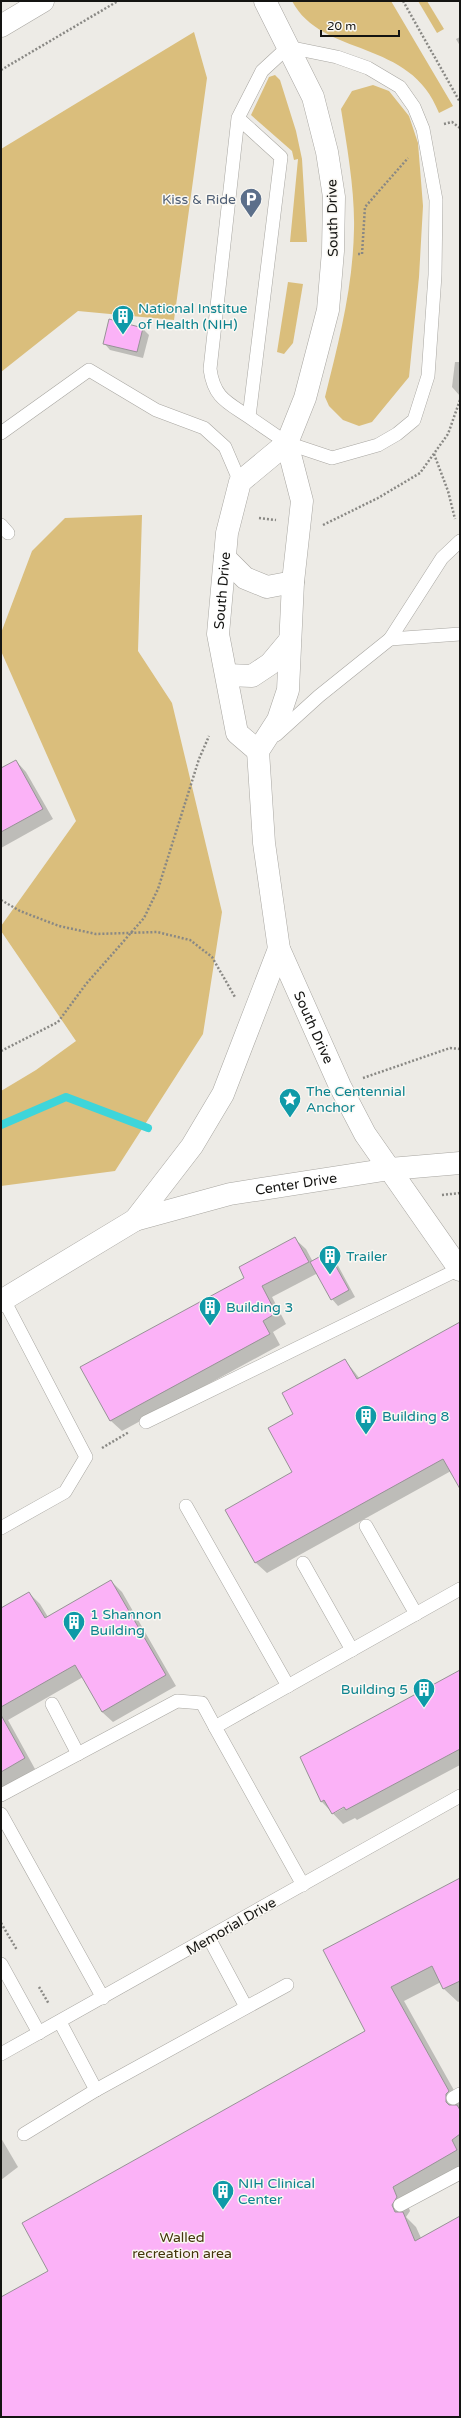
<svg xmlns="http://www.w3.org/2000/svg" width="461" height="2418" viewBox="0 0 461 2418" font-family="'Varela Round',sans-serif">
  <rect width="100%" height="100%" fill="#edebe6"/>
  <g fill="#dabe7c">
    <path d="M 292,1 L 391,1 L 453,106 L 439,113 C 411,38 322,58 292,1 Z"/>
    <polygon points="418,1 427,1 444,29 437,33"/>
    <polygon points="194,32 207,78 174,320 78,311 1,372 1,149"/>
    <polygon points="275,75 280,80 296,131 302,159 307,242 290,242 298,159 294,160 292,151 251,115 269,77"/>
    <path d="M 373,85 L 389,91 L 409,116 L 418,143 L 423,206 L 419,277 L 409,377 L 372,422 L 359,426 L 343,420 L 329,406 L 325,397 C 339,341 353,287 354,229 C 355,192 347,146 341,109 L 352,91 Z"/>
    <polygon points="288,282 303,284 293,343 284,354 277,352"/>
    <polygon points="142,515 138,651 172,703 222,912 203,1034 115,1171 1,1186 1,1091 36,1070 76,1041 1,931 1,926 76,821 1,651 1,633 32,551 65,518"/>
  </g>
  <g fill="#0003" fill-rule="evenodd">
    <polygon points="460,37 460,46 456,39"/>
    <polygon points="143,329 149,335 143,358 110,350 104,343"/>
    <polygon points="455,362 460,362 460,396 452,387"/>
    <polygon points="16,761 26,772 53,819 1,848 1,770"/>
    <polygon points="295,1239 306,1249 313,1262 328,1253 335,1260 355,1297 338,1306 332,1299 318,1273 272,1297 286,1324 273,1332 280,1345 122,1431 111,1421 82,1368 245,1279"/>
    <polygon points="460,1332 460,1487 451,1471 267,1573 256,1563 227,1510 293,1473 295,1414 345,1360 360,1379"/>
    <polygon points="111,1581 122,1592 176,1686 113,1722 102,1712 83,1677 8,1720 35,1769 1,1789 1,1609 29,1593 40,1604 48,1617"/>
    <path d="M 460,1671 L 460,1765 L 357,1820 L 355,1818 L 343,1824 L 322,1802 L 301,1757 ZM 348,1804 L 349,1805 L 335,1813 L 335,1811 Z"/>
    <polygon points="460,1879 460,2001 458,2002 444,1989 441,1982 404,2001 460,2101 460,2169 406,2200 410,2211 406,2217 416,2227 421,2238 460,2217 460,2417 1,2417 1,2298 50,2271 367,2032 324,1950"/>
    <polygon points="1,2138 18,2167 1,2180"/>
  </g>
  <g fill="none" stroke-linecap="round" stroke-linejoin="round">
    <polyline stroke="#3ed5da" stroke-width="8" points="1,1125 66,1097 148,1128"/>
  </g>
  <g fill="#fbb2f7" stroke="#979396">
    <polygon points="109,319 143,328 137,352 103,344"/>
    <polygon points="16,760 43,809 1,832 1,768"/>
    <polygon points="295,1237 309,1262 262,1286 276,1313 263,1321 270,1334 110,1421 80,1367 244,1278 239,1267"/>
    <polygon points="328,1252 349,1290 331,1300 310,1262"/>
    <polygon points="460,1322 460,1489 443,1459 255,1563 225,1510 292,1472 268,1428 293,1414 282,1393 345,1359 357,1379"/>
    <polygon points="111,1580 166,1675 102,1712 75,1665 1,1707 1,1608 29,1592 45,1618"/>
    <polygon points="460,1670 460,1749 346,1810 344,1807 332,1814 324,1800 321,1802 300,1757"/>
    <polygon points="1,1715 25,1758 1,1772"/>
    <polygon points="460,1878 460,1981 443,1989 432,1966 391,1987 449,2091 446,2094 446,2102 449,2105 457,2105 460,2110 460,2134 452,2140 457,2150 393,2187 397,2197 392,2205 395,2212 403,2212 415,2241 460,2216 460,2417 1,2417 1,2297 48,2271 22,2223 365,2031 323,1950"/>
  </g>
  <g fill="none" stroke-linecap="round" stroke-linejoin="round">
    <g stroke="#a8a6a1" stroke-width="14">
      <g id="lane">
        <path d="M 238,118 L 281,157 L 249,417 L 287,443 L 332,458 L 378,445 L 397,434 L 414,420 L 428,376 L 435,275 L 436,200 L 423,129 L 414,107 L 400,87 L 368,68 L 337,57 L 288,47 L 262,71 L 238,118 L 210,369 C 214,398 227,402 249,417"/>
        <polyline points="1,433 89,370 156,410 204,428 225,447 240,482"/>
        <polyline points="1,525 8,533"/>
        <polyline points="390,639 460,634"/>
        <polyline points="276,735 319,696 390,639 442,558 460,541"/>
        <polyline points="146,1422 459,1269"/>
        <polyline points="186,1506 288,1686"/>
        <polyline points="366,1526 416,1614"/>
        <polyline points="1,1528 65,1492 86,1457 4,1300"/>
        <polyline points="303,1563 352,1650"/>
        <polyline points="52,1704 78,1754"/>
        <polyline points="1,1795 177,1701 202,1703 215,1727"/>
        <polyline points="1,1814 103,1998"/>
        <polyline points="303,1885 215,1727 460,1589"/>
        <polyline points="209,1938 246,2007"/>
        <polyline points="1,1964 39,2033"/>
        <polyline points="1,2054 460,1796"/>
        <polyline points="96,2090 287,1985"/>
        <polyline points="453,2098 460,2094"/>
        <polyline points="24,2134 96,2090 60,2022"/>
        <polyline points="400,2205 460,2173"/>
      </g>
    </g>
    <g stroke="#a8a6a1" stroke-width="23">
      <g id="street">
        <path id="s1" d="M 287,443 L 302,501 L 293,582 L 288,690 L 278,720 L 258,751 L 264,843 L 279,949 L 340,1086 L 365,1134 L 460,1270"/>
        <polyline points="225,558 245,578 267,587 293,582"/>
        <polyline points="227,675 252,676 270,664 290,640"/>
        <path id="s2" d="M 258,751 L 237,733 L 218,634 L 227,533 L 240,482 L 287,443 L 305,398 L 328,310 L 333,251 L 334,197 L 327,152 L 313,97 L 265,1"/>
        <polyline points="135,1220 192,1146 223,1094 279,949"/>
        <path id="s3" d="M 1,1301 L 135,1220 L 230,1194 L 390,1169 L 460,1163"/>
      </g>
    </g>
    <g stroke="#a8a6a1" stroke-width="23">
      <polyline id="primary" points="1,26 43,1"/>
    </g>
    <g stroke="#898884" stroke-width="2.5" stroke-dasharray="2 2" stroke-linecap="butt">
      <polyline points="403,1 460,102"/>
      <polyline points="1,70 118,1"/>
      <polyline points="444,124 452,122 460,128"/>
      <polyline points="358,254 362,254 365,207 408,158"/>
      <polyline points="434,454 448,491 455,519"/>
      <polyline points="259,518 276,520"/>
      <polyline points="323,525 378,498 420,473 448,434 460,400"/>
      <polyline points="1,900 20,911 59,926 96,934 157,932 190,940 212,957 235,997"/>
      <polyline points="1,1051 58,1022 86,984 144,918 158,889 199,759 209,736"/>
      <polyline points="363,1078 450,1048 460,1049"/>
      <polyline points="442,1195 460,1193"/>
      <polyline points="102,1448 129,1432"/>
      <polyline points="1,1923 17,1950"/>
      <polyline points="39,1987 49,2004"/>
    </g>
    <use href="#lane" stroke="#fff" stroke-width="13"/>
    <use href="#street" stroke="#fff" stroke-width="22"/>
    <use href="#primary" stroke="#fff" stroke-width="22"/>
  </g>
  <defs>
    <g id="parking-pin" transform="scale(1.15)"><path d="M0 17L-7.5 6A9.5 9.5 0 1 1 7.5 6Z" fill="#5c6f8a" stroke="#faf8f3"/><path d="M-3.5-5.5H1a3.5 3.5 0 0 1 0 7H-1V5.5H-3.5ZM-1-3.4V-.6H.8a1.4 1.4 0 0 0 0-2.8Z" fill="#fff"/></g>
    <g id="building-pin" transform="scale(1.15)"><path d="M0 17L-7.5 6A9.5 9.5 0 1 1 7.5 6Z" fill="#0f9aa8" stroke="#faf8f3"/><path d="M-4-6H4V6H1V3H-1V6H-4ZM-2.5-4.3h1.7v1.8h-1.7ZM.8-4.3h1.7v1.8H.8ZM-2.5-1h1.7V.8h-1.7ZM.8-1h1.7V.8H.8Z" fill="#fff"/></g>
    <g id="sight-pin" transform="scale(1.15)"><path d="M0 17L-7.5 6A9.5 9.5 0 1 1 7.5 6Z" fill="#0f9aa8" stroke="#faf8f3"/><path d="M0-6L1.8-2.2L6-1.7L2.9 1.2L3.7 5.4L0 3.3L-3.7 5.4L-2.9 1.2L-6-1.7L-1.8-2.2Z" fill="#fff"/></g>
  </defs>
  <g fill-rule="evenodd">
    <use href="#parking-pin" x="251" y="199"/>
    <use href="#building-pin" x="123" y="316"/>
    <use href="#sight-pin" x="290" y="1099"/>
    <use href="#building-pin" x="330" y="1256"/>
    <use href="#building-pin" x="210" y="1307"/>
    <use href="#building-pin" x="366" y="1416"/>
    <use href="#building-pin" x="74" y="1622"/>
    <use href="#building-pin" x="424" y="1689"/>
    <use href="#building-pin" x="223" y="2191"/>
  </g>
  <g text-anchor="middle" stroke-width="3" stroke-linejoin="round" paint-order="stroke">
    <g font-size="14" fill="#4e5e75" stroke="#faf8f3" text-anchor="end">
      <text x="236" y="204">Kiss &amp; Ride</text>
    </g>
    <g font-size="14" fill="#141412" stroke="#faf8f3">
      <text transform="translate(332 218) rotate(-91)" y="5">South Drive</text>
      <text dy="5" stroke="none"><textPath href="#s2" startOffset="172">South Drive</textPath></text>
      <text dy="5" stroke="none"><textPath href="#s1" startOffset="603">South Drive</textPath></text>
      <text dy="5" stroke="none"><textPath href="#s3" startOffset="322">Center Drive</textPath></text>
      <text transform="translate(231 1926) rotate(-30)" y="5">Memorial Drive</text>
    </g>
    <g font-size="14" fill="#0d838f" stroke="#faf8f3" text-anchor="start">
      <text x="138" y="313">National Institue<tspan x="138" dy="16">of Health (NIH)</tspan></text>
      <text x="306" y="1096">The Centennial<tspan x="306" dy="16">Anchor</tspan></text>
      <text x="346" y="1261">Trailer</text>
      <text x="226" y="1312">Building 3</text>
      <text x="382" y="1421">Building 8</text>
      <text x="90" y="1619">1 Shannon<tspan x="90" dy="16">Building</tspan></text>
      <text x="408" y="1694" text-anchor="end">Building 5</text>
      <text x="238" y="2188">NIH Clinical<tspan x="238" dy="16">Center</tspan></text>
    </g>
    <g font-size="14" fill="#44350b" stroke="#faf8f3">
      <text x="182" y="2242">Walled<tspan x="182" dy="16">recreation area</tspan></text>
    </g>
  </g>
  <rect width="461" height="2418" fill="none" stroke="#141412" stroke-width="4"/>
  <path d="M321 30v6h78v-6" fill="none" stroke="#141412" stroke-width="2"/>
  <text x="327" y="30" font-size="12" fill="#141412" stroke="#faf8f3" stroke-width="3" paint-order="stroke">20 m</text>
</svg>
